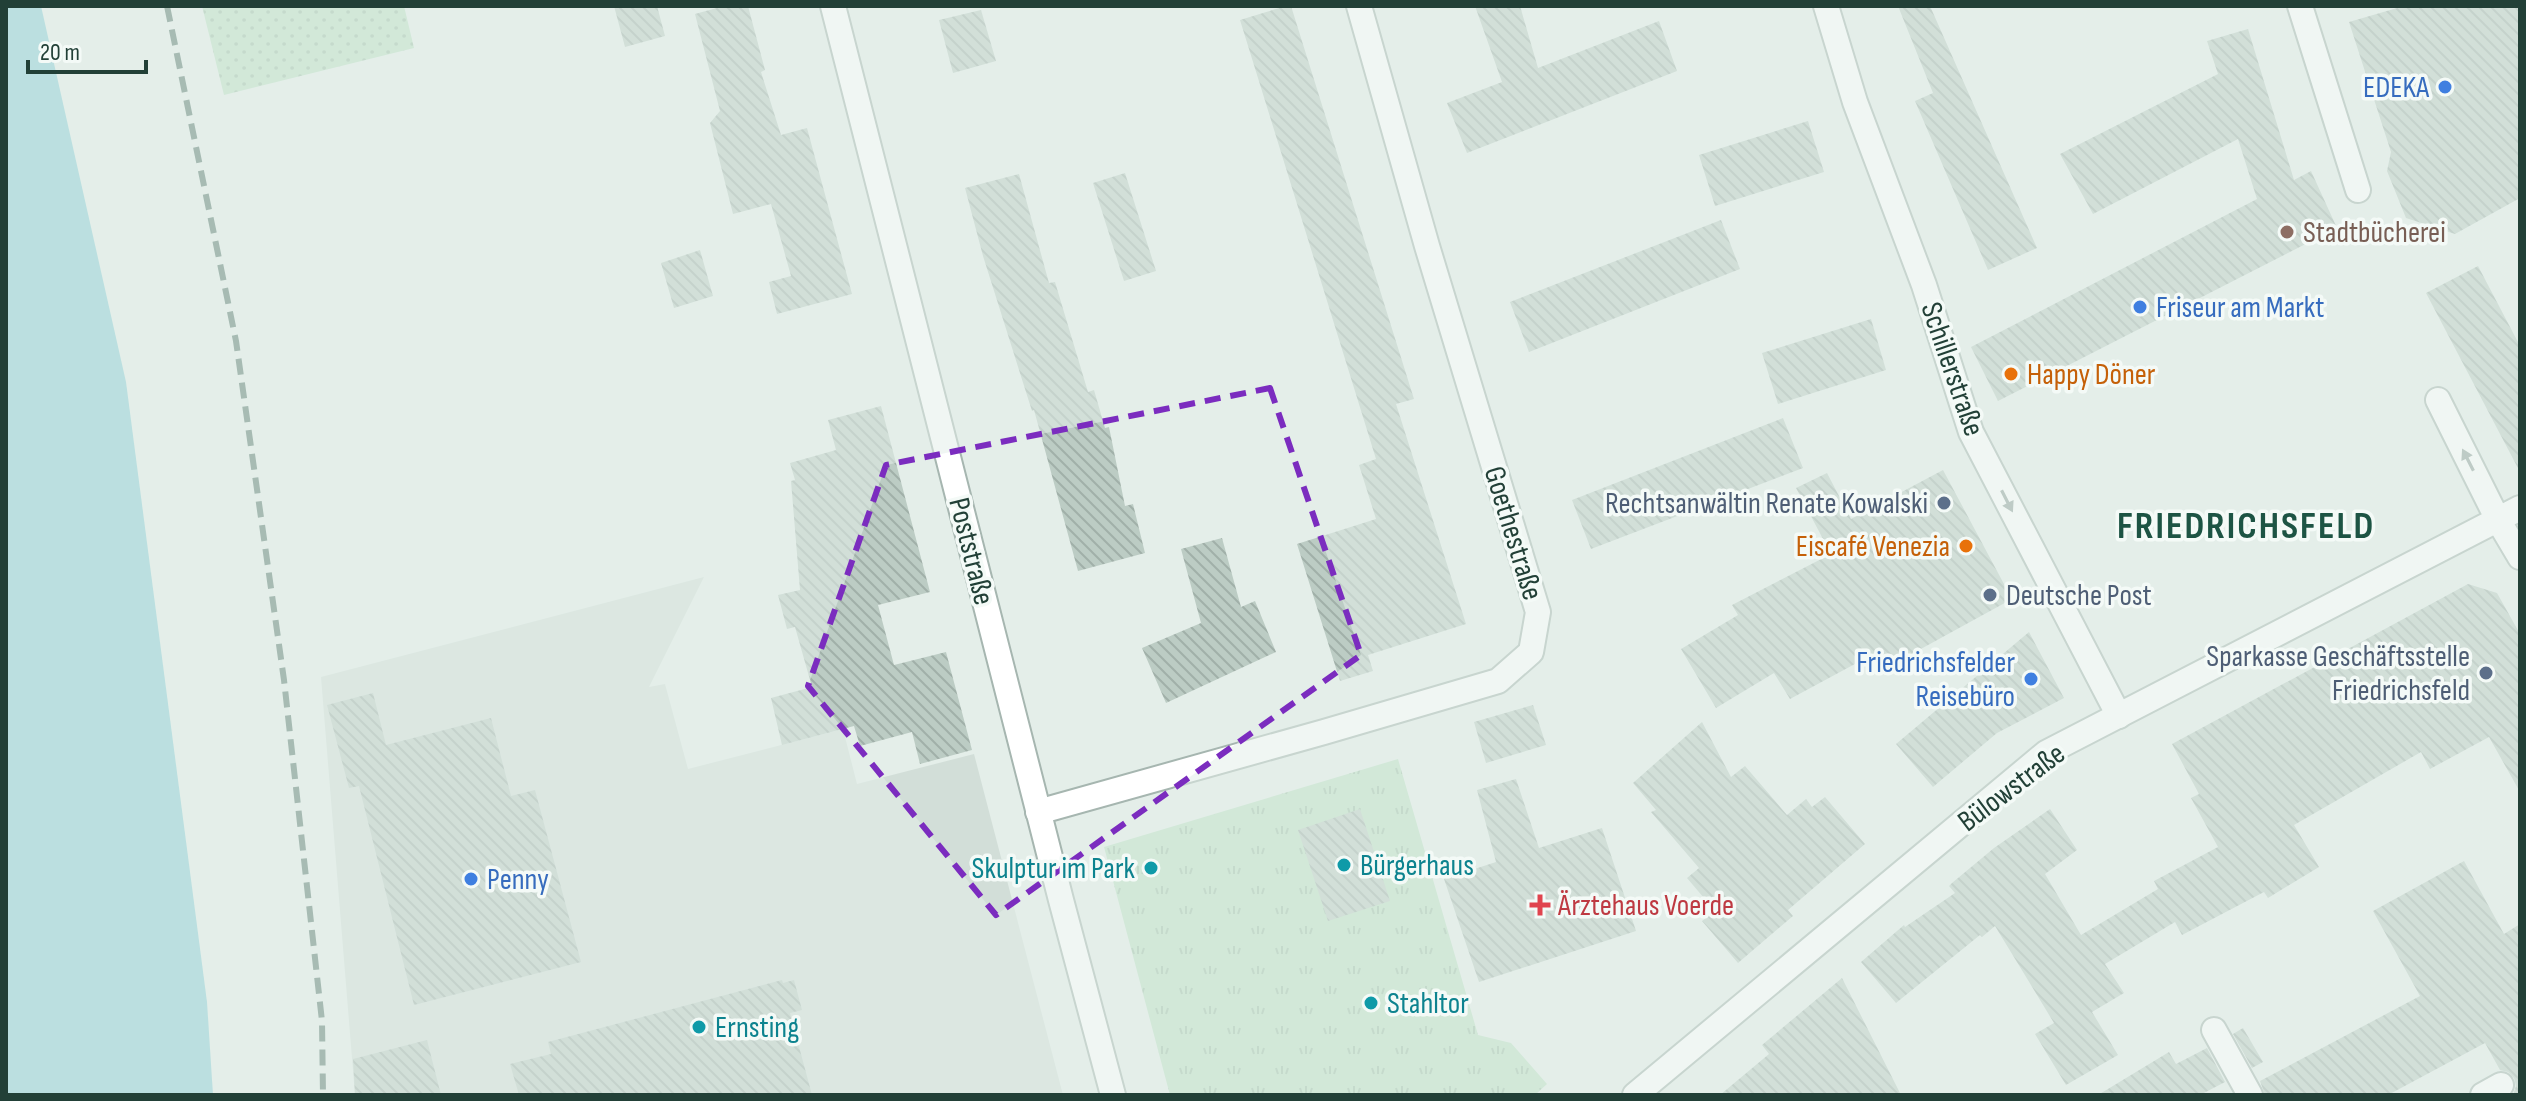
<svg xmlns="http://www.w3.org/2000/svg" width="2526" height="1101" viewBox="0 0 2526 1101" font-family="'Sofia Sans Condensed',sans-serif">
  <defs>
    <pattern id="grass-tufts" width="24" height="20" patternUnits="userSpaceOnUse" patternTransform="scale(2)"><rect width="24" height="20" fill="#bce0c4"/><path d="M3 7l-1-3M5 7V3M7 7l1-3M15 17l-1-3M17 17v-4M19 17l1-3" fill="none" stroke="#a1c1a9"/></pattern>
    <pattern id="garden-dots" width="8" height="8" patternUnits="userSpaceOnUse" patternTransform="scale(2)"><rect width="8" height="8" fill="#bce0c4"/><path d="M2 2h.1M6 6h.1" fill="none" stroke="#a1c1a9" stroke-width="1.8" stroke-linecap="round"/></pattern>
    <pattern id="building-back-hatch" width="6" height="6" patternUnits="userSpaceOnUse" patternTransform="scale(2)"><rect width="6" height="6" fill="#bcccc4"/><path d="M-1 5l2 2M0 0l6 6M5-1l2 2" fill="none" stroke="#a1b0a9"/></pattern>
  </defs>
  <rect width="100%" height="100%" fill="#e4eee9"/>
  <polygon fill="#d2ded8" points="704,577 649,687 665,684 688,769 843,729 857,784 974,754 1063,1095 355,1095 321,677"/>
  <polygon fill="url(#grass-tufts)" points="1398,759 1478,1035 1511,1043 1547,1084 1535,1095 1170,1095 1104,847"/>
  <polygon fill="url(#garden-dots)" points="202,6 404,6 414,48 224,95"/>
  <polygon fill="#8acdd5" points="6,6 41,6 126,382 207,1002 213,1095 6,1095"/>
  <g fill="url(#building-back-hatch)">
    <polygon points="614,6 657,6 665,36 625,47"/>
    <polygon points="724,6 748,6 765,70 761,72 781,135 807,128 852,294 777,314 769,282 791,276 771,204 733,214 710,123 720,111 695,14"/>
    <polygon points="1286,6 1291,6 1414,399 1396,404 1466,624 1368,655 1373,671 1340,681 1297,544 1376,519 1359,465 1376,459 1240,20"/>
    <polygon points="1475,6 1520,6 1538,68 1659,21 1677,71 1467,153 1447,103 1502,82"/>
    <polygon points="1898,6 1930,6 2037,248 1988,270 1915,101 1933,93"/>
    <polygon points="2404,6 2520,6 2520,198 2455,234 2406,218 2387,171 2391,152 2349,22"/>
    <polygon points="981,10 996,61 953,73 939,20"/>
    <polygon points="2248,29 2294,180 2311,171 2337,228 1998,401 1971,347 2257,199 2238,139 2093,214 2060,154 2218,74 2207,41"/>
    <polygon points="1808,121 1824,172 1715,206 1699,155"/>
    <polygon points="1125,173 1156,271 1124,281 1093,183"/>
    <polygon points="1019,174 1049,283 1055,282 1088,392 1094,390 1105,428 1109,427 1125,506 1133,504 1145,553 1078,571 1034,410 1032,411 983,256 965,188"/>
    <polygon points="1721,220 1740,269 1529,352 1510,302"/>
    <polygon points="700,250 713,296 674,308 661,263"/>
    <polygon points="2478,266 2520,346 2520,472 2426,293"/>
    <polygon points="1871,319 1886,370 1778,404 1762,353"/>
    <polygon points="881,406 930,592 878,605 894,665 946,652 972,750 920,764 912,732 860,746 854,726 782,745 771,698 812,687 795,627 787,629 778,595 800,590 791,481 795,480 790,463 836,450 828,420"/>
    <polygon points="1783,418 1803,468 1591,549 1572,500"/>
    <polygon points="1943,470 2012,599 1888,667 1879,651 1790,699 1774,673 1716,708 1681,649 1738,615 1732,605 1831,554 1796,488 1827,473 1851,519"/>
    <polygon points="1222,538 1241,607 1255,601 1276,652 1166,703 1142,648 1201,623 1181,549"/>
    <polygon points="2468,584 2497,593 2520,634 2520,792 2489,737 2430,769 2421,752 2294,825 2319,867 2268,898 2264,892 2182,935 2175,922 2105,964 2124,993 2092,1012 2118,1055 2066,1085 2035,1034 2054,1023 1995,926 1982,937 1980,935 1896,1003 1861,962 1904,925 1905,927 1955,893 1949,886 1952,883 1994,848 2050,809 2077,850 2045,874 2081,935 2158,889 2154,881 2218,847 2191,798 2199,794 2172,744"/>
    <polygon points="2029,632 2064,698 1997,733 1933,787 1896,744"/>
    <polygon points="373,693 386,745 491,718 511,796 535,790 581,962 414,1005 359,786 349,788 327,705"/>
    <polygon points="1533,705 1546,745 1486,763 1474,722"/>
    <polygon points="1702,722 1731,777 1745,766 1787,815 1806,799 1812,807 1825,797 1865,844 1788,910 1793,916 1738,963 1702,921 1715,911 1687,878 1699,868 1651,812 1656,810 1633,783"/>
    <polygon points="1516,779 1539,848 1602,828 1636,931 1479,982 1444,879 1496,862 1477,790"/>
    <polygon points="1360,809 1390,901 1328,921 1298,830"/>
    <polygon points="2464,861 2504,934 2520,924 2520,1095 2513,1095 2516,1086 2514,1078 2508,1072 2500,1070 2485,1043 2388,1095 2265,1095 2260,1081 2420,996 2373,911"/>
    <polygon points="1842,978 1901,1095 1720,1095 1769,1054 1762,1045"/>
    <polygon points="782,980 783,983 794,980 802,1010 790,1013 812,1095 519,1095 510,1064 551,1054 548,1042"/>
    <polygon points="2243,1028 2263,1062 2252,1068 2233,1034"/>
    <polygon points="427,1040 441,1095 355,1095 353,1059"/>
    <polygon points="2207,1048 2225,1082 2200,1095 2098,1095 2169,1052 2176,1064"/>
  </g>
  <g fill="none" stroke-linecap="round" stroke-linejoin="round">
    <g stroke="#a6b6b0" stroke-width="28">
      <g id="minor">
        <polyline points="833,6 1061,900 1113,1095"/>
        <polyline points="1826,6 1855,102 1924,285 1971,432 2119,716"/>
        <polyline points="2300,6 2358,190"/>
        <polyline points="2438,400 2498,520 2520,557"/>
        <polyline points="1038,812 1324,732 1498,681 1531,652 1538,612 1427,246 1359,6"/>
        <polyline points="2214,1030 2250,1095"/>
        <polyline points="1635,1095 2046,753 2520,508"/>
        <polyline points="2483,1095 2501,1085"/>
      </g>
    </g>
    <use href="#minor" stroke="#fff" stroke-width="24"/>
    <polyline stroke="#5d7c72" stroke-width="6" stroke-dasharray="16 8" stroke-linecap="butt" points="167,6 236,341 284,680 322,1021 323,1095"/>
  </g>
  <defs><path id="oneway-solid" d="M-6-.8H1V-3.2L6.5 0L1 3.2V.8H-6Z" transform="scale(2)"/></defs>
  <g fill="#90a09b">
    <use href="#oneway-solid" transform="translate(2468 460) rotate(-117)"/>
    <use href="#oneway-solid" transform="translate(2007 501) rotate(63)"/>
  </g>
  <path d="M0 0H2526V1101H0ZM 1270,388 L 1361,655 L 996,915 L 808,686 L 886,465 Z" fill="#e4eee9" fill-opacity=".55" fill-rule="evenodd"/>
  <path fill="none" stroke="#7b2cbf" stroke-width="6" stroke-dasharray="16 10" stroke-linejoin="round" d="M 1270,388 L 1361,655 L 996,915 L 808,686 L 886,465 Z"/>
  <g fill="#3f7fe0" stroke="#f4faf7" stroke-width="3">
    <circle cx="2445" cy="87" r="8"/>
    <circle cx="2140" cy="307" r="8"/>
    <circle cx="2031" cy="679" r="8"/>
    <circle cx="471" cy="879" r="8"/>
  </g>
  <circle fill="#8d6e63" stroke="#f4faf7" stroke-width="3" cx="2287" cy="232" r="8"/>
  <g fill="#e8710a" stroke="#f4faf7" stroke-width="3">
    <circle cx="2011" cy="374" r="8"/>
    <circle cx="1966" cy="546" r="8"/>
  </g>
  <g fill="#5c6f8a" stroke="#f4faf7" stroke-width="3">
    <circle cx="1944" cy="503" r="8"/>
    <circle cx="1990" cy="595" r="8"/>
    <circle cx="2486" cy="673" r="8"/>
  </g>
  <g fill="#0f9aa8" stroke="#f4faf7" stroke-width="3">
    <circle cx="1344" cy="865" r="8"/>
    <circle cx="1151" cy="868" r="8"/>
    <circle cx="1371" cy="1003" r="8"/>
    <circle cx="699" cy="1027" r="8"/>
  </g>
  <path fill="#e0444e" stroke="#f4faf7" stroke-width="3" d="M1536 893h8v8h8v8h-8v8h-8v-8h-8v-8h8z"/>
  <g text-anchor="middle" stroke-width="7" stroke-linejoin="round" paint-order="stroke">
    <g font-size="30" fill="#366cbe" stroke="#f4faf7" text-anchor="end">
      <text x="2429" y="97">EDEKA</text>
      <text x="2156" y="317" text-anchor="start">Friseur am Markt</text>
      <text x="2015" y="672">Friedrichsfelder<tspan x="2015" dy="34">Reisebüro</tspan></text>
      <text x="487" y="889" text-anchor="start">Penny</text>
    </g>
    <g font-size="30" fill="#785e54" stroke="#f4faf7" text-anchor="start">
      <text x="2303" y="242">Stadtbücherei</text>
    </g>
    <g font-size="30" fill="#224037" stroke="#f4faf7">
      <text transform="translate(1953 369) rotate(71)" y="10">Schillerstraße</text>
      <text transform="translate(1514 533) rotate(73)" y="10">Goethestraße</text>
      <text transform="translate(972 551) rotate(76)" y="10">Poststraße</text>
      <text transform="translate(2011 787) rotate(-37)" y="10">Bülowstraße</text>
    </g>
    <g font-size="30" fill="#c56008" stroke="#f4faf7" text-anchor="start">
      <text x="2027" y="384">Happy Döner</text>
      <text x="1950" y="556" text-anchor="end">Eiscafé Venezia</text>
    </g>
    <g font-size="30" fill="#4e5e75" stroke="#f4faf7" text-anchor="end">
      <text x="1928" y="513">Rechtsanwältin Renate Kowalski</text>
      <text x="2006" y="605" text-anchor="start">Deutsche Post</text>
      <text x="2470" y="666">Sparkasse Geschäftsstelle<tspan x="2470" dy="34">Friedrichsfeld</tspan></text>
    </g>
    <g font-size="30" fill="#0d838f" stroke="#f4faf7" text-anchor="start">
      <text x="1360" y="875">Bürgerhaus</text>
      <text x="1135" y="878" text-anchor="end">Skulptur im Park</text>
      <text x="1387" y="1013">Stahltor</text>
      <text x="715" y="1037">Ernsting</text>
    </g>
    <g font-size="30" fill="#be3a42" stroke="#f4faf7" text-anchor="start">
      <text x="1558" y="915">Ärztehaus Voerde</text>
    </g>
    <g font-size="38" font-weight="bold" letter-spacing="2" fill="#1d5444" stroke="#f4faf7">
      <text x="2246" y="538">FRIEDRICHSFELD</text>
    </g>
  </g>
  <rect width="2526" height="1101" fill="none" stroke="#224037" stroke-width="16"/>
  <path d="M28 60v12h118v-12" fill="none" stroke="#224037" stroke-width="4"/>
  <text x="40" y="60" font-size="24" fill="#224037" stroke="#f4faf7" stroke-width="6" paint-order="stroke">20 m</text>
</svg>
